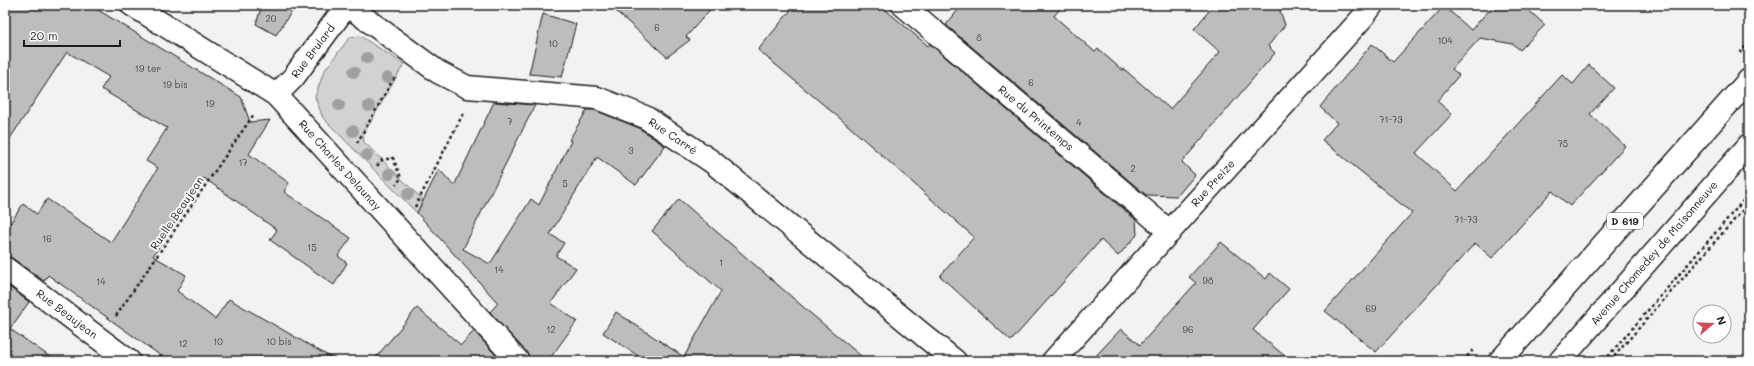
<svg xmlns="http://www.w3.org/2000/svg" width="1754" height="366" viewBox="0 0 1754 366" font-family="Mali,sans-serif">
  <rect width="100%" height="100%" fill="#f2f2f2"/>
  <filter id="ink" filterUnits="userSpaceOnUse"><feTurbulence type="fractalNoise" baseFrequency=".025" numOctaves="2"/><feDisplacementMap in="SourceGraphic" scale="8" xChannelSelector="R" yChannelSelector="G"/><feConvolveMatrix kernelMatrix="1 2 1 2 8 2 1 2 1" color-interpolation-filters="sRGB"/></filter>
  <g filter="url(#ink)">
    <polygon fill="#d2d2d2" stroke="#777" points="360,36 404,64 363,135 364,142 423,200 417,213 323,118 315,97 324,71 350,37"/>
    <g fill="#bdbdbd" stroke="#1c1c1c">
      <polygon points="5,5 90,5 241,97 250,122 270,120 249,154 289,183 284,192 351,238 338,256 347,263 334,285 270,240 277,230 204,178 153,256 186,275 177,291 215,319 229,299 337,361 168,361 48,275 44,281 12,258 5,256 5,231 23,204 37,214 47,199 111,242 158,168 146,161 167,128 101,89 109,77 67,52 5,146"/>
      <polygon points="262,5 296,5 276,35 256,24"/>
      <polygon points="609,5 714,5 686,37 690,40 667,57"/>
      <polygon points="795,5 880,5 928,46 930,44 1136,220 1137,235 1118,256 1101,240 1011,341 940,276 974,237 843,121 758,50"/>
      <polygon points="962,5 1063,5 1054,16 1095,52 1098,49 1122,70 1124,69 1170,109 1220,52 1194,29 1214,5 1278,5 1285,25 1268,46 1275,53 1182,162 1195,175 1177,196 1146,195 946,25"/>
      <polygon points="1494,5 1523,5 1545,25 1520,50 1513,44 1480,38 1452,69 1459,75 1437,101 1452,114 1416,153 1457,191 1562,75 1573,84 1589,65 1614,88 1590,114 1625,146 1570,206 1552,191 1492,258 1475,243 1376,352 1325,311 1412,213 1322,140 1337,123 1320,107 1372,44 1393,62 1444,6 1471,30"/>
      <polygon points="543,14 576,24 562,77 529,74"/>
      <polygon points="494,102 535,105 463,249 490,264 531,199 539,205 571,141 569,140 587,110 594,110 639,128 665,146 636,185 597,157 550,234 564,243 556,256 576,268 551,303 577,321 548,361 530,361 527,353 490,312 498,303 417,213 439,169 454,186"/>
      <polygon points="679,199 809,312 867,361 646,361 603,333 616,312 684,357 721,291 652,231"/>
      <polygon points="1221,242 1266,279 1270,273 1289,289 1253,330 1291,361 1091,361 1121,329 1140,345 1196,283 1189,277"/>
      <polygon points="5,284 29,302 10,329 56,361 5,361"/>
      <polygon points="417,308 461,345 474,331 501,361 373,361"/>
    </g>
    <g fill="none" stroke-linecap="round" stroke-linejoin="round">
      <g stroke="#1c1c1c" stroke-width="25">
        <g id="minor">
          <polyline points="132,5 276,95 518,361"/>
          <polyline points="347,5 438,72 467,87 597,98 645,117 711,161 955,361"/>
          <polyline points="903,5 1170,232"/>
          <polyline points="276,95 293,78 347,5"/>
          <polyline points="5,268 129,361"/>
          <polyline points="1053,361 1364,16 1372,5"/>
        </g>
      </g>
      <g stroke="#1c1c1c" stroke-width="25">
        <g id="major">
          <polyline points="1500,361 1749,80"/>
          <polyline points="1560,361 1749,145"/>
        </g>
      </g>
      <g stroke="#1c1c1c" stroke-width="2.5" stroke-dasharray="3 3" stroke-linecap="butt">
        <polyline points="1740,53 1749,43"/>
        <polyline points="357,143 395,76"/>
        <polyline points="377,166 382,160 393,158 401,178 396,185"/>
        <polyline points="415,207 463,114"/>
        <polyline points="116,316 254,114"/>
        <polyline points="1463,361 1473,350"/>
        <polyline points="1604,361 1749,194"/>
        <polyline points="1610,361 1749,203"/>
      </g>
      <use href="#minor" stroke="#fff" stroke-width="22"/>
      <use href="#major" stroke="#fff" stroke-width="22"/>
    </g>
    <g fill="#a0a0a0">
      <circle cx="367" cy="58" r="6"/>
      <circle cx="354" cy="72" r="6"/>
      <circle cx="387" cy="78" r="6"/>
      <circle cx="339" cy="105" r="6"/>
      <circle cx="369" cy="106" r="6"/>
      <circle cx="353" cy="131" r="6"/>
      <circle cx="367" cy="155" r="6"/>
      <circle cx="389" cy="174" r="6"/>
      <circle cx="408" cy="194" r="6"/>
    </g>
  </g>
  <g text-anchor="middle" stroke-width="3.5" stroke-linejoin="round" paint-order="stroke">
    <g font-size="9" fill="#444">
      <text x="271" y="22">20</text>
      <text x="657" y="31">6</text>
      <text x="979" y="41">8</text>
      <text x="1445" y="44">104</text>
      <text x="553" y="47">10</text>
      <text x="148" y="72">19 ter</text>
      <text x="1031" y="86">6</text>
      <text x="175" y="88">19 bis</text>
      <text x="210" y="107">19</text>
      <text x="1391" y="123">71-73</text>
      <text x="510" y="125">7</text>
      <text x="1079" y="126">4</text>
      <text x="1563" y="147">75</text>
      <text x="631" y="154">3</text>
      <text x="243" y="166">17</text>
      <text x="1133" y="172">2</text>
      <text x="565" y="187">5</text>
      <text x="1466" y="223">71-73</text>
      <text x="47" y="242">16</text>
      <text x="312" y="251">15</text>
      <text x="721" y="266">1</text>
      <text x="499" y="273">14</text>
      <text x="1208" y="284">98</text>
      <text x="101" y="285">14</text>
      <text x="1371" y="312">69</text>
      <text x="551" y="333">12</text>
      <text x="1188" y="333">96</text>
      <text x="218" y="345">10</text>
      <text x="279" y="345">10 bis</text>
      <text x="183" y="347">12</text>
    </g>
    <rect fill="#fff" stroke="#606060" stroke-width="1" x="1607" y="213" width="36" height="16" rx="3"/>
    <g font-size="10" font-weight="bold" fill="#1c1c1c">
      <text x="1625" y="225">D 619</text>
    </g>
    <g font-size="11" fill="#1c1c1c" stroke="#fff">
      <text transform="translate(313 51) rotate(-53)" y="4">Rue Brulard</text>
      <text transform="translate(1036 118) rotate(40)" y="4">Rue du Printemps</text>
      <text transform="translate(673 136) rotate(34)" y="4">Rue Carré</text>
      <text transform="translate(340 165) rotate(48)" y="4">Rue Charles Delaunay</text>
      <text transform="translate(1213 183) rotate(-48)" y="4">Rue Preize</text>
      <text transform="translate(177 213) rotate(-56)" y="4">Ruelle Beaujean</text>
      <text transform="translate(1654 253) rotate(-49)" y="4">Avenue Chomedey de Maisonneuve</text>
      <text transform="translate(67 314) rotate(37)" y="4">Rue Beaujean</text>
    </g>
  </g>
  <rect width="1754" height="366" fill="none" stroke="#fff" stroke-width="20"/>
  <rect x="10" y="10" width="1734" height="346" fill="none" stroke="#1c1c1c" stroke-width="1.5" filter="url(#ink)"/>
  <g transform="translate(1712 324) rotate(71)"><circle r="19" fill="#ffffff" stroke="#a4a4a4"/>
  <path d="M0-3L7 15L0 10L-7 15Z" fill="#d1495b"/>
  <text y="-6" font-size="11" font-weight="bold" text-anchor="middle" fill="#1c1c1c">N</text>
  </g>
  <path d="M24 40v6h96v-6" fill="none" stroke="#1c1c1c" stroke-width="2"/>
  <text x="30" y="40" font-size="12" fill="#1c1c1c" stroke="#ffffff" stroke-width="3" paint-order="stroke">20 m</text>
</svg>
